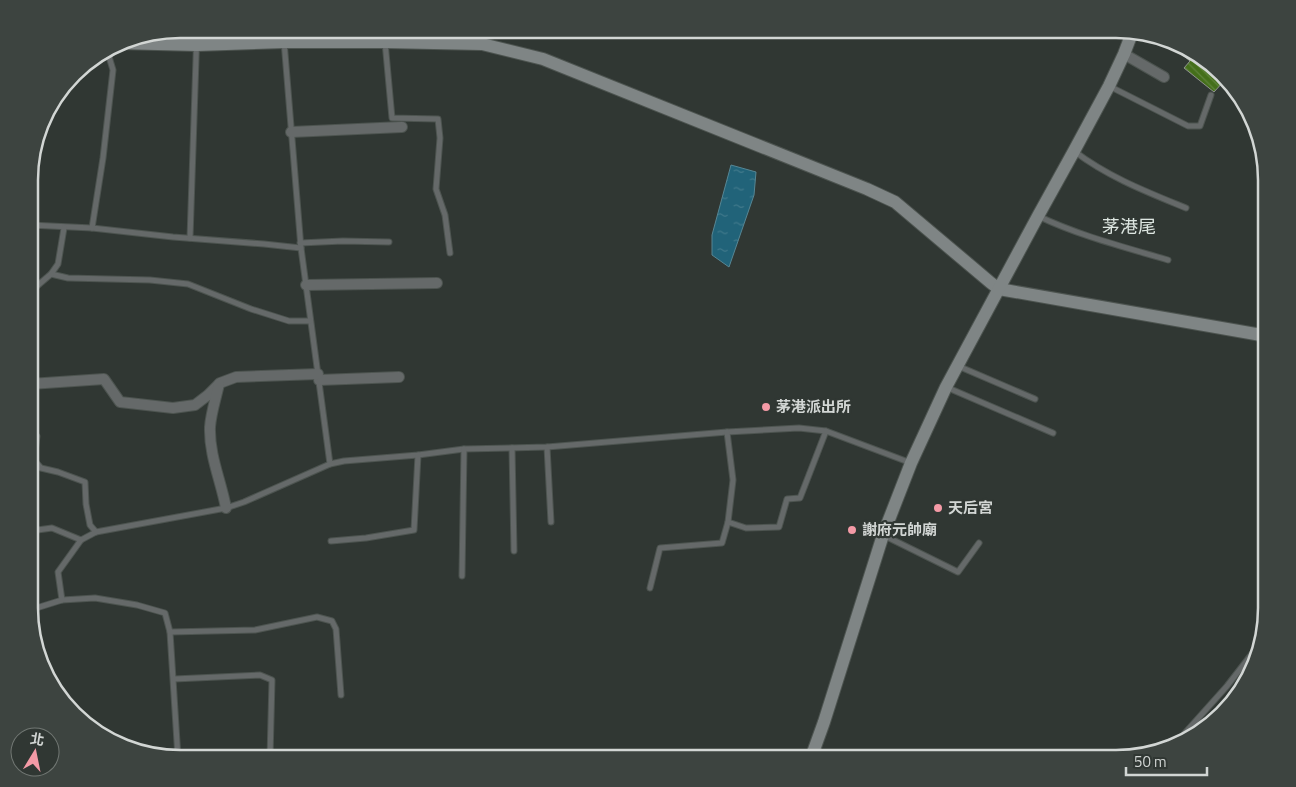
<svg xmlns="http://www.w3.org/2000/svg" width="1296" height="787" viewBox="0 0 1296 787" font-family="'Titillium Web','Noto Sans TC',sans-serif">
  <defs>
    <pattern id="water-ripples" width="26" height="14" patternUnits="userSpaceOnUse" patternTransform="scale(1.25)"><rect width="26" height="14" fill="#216379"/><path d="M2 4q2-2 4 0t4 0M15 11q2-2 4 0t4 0" fill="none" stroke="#40798b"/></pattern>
    <pattern id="building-back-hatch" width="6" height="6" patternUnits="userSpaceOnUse" patternTransform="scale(1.25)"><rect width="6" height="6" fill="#446f1a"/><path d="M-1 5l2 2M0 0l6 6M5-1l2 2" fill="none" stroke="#5e833a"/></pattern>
  </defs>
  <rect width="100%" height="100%" fill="#303733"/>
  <polygon fill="url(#water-ripples)" stroke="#568694" points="731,165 756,172 754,195 729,267 712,255 712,235"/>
  <polygon fill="url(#building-back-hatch)" stroke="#8e928c" points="1168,43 1192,49 1225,80 1214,92 1184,68 1190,61"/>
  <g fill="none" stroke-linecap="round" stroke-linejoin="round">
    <g stroke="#4d5450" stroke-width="7">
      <g id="lane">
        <polyline points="283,29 301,248 330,464"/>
        <polyline points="385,42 392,118 438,119 440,138 436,189 445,215 450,253"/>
        <polyline points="1109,86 1188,126 1200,126 1211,95"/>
        <path d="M 1074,151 C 1108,177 1147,192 1186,208"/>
        <path d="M 1038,216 C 1080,236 1124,247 1168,260"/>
        <polyline points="30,225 92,228 173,237 264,244 301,248"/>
        <polyline points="92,228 103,158 113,70 107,50"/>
        <polyline points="190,238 197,29"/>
        <polyline points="300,243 343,241 389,242"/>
        <polyline points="51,274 68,278 150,280 188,284 251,309 289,321 310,321"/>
        <polyline points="30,292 51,274 58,264 64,228"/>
        <polyline points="958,366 1035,399"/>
        <polyline points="946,387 1053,433"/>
        <polyline points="30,431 37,436 34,460 41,468 58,472 85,482 86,504 90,525 96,532"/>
        <polyline points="547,447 551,522"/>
        <polyline points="512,448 514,551"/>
        <polyline points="728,522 746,528 779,527 787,499 800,498 826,431"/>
        <polyline points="30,531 52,528 81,540 96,532 226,508 244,502 330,464 344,461 418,455 464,449 547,447 727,432 799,428 826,431 911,463"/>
        <polyline points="883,535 958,572 979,543"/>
        <polyline points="331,541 366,538 414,530 418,455"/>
        <polyline points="462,576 464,449"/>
        <polyline points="650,588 660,548 722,543 728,522 733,480 727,432"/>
        <polyline points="62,600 95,598 137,605 165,613 170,632 178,758"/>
        <polyline points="30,610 62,600 58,572 81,540"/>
        <polyline points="170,632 255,630 317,617 332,621 336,629 341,695"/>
        <polyline points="174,679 260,675 272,680 270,758"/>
        <polyline points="1176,743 1227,686 1258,646"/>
      </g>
    </g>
    <g stroke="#4d5450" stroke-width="12">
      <g id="street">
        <polyline points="1124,54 1164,77"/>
        <polyline points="291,132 402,127"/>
        <polyline points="306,285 437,283"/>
        <polyline points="319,380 399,377"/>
        <polyline points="30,384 104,379 120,402 173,408 195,405 208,395 220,383 236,377 318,374"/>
        <path d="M 219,384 C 216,398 211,413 210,427 C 209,455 221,481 226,508"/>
      </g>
    </g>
    <g stroke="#4d5450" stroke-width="14">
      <g id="secondary">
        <polyline points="117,43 197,45 284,42 385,42 482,44 543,59 867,189 895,202 991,283 999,289 1267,336"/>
        <polyline points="811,758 824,722 883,535 911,463 946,387 1038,216 1074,151 1109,86 1124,54 1132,33"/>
      </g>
    </g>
    <use href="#lane" stroke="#656969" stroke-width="5"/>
    <use href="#street" stroke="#656969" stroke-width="10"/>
    <use href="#secondary" stroke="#7f8585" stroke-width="12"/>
  </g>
  <g fill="#f49aa6" stroke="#303733" stroke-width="2">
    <circle cx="766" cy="407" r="5"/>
    <circle cx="938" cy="508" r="5"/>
    <circle cx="852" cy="530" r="5"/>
  </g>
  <g text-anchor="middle" stroke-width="4.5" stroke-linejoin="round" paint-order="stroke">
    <g font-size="15" font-weight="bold" fill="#d2d6d4" stroke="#303733" text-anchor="start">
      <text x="776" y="412">茅港派出所</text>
      <text x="948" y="513">天后宮</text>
      <text x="862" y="535">謝府元帥廟</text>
    </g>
    <g font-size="18" fill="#dde6e1" stroke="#303733">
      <text x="1129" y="233">茅港尾</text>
    </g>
  </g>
  <path d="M0 0H1296V787H0ZM180 38H1116A142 142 0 0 1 1258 180V608A142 142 0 0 1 1116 750H180A142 142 0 0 1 38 608V180A142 142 0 0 1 180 38Z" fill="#3d4440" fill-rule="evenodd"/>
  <path fill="none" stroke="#d2d6d4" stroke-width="2.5" d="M180 38H1116A142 142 0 0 1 1258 180V608A142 142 0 0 1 1116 750H180A142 142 0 0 1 38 608V180A142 142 0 0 1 180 38Z"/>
  <g transform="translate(35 752) rotate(10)"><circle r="24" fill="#303733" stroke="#717773"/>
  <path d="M0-4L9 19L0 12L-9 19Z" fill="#f49aa6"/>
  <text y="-8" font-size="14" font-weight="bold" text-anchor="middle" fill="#d2d6d4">北</text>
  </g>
  <path d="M1126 767v8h81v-8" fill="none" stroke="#d2d6d4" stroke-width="2.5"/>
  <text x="1134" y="767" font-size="15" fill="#d2d6d4" stroke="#303733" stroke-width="4" paint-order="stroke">50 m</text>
</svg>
